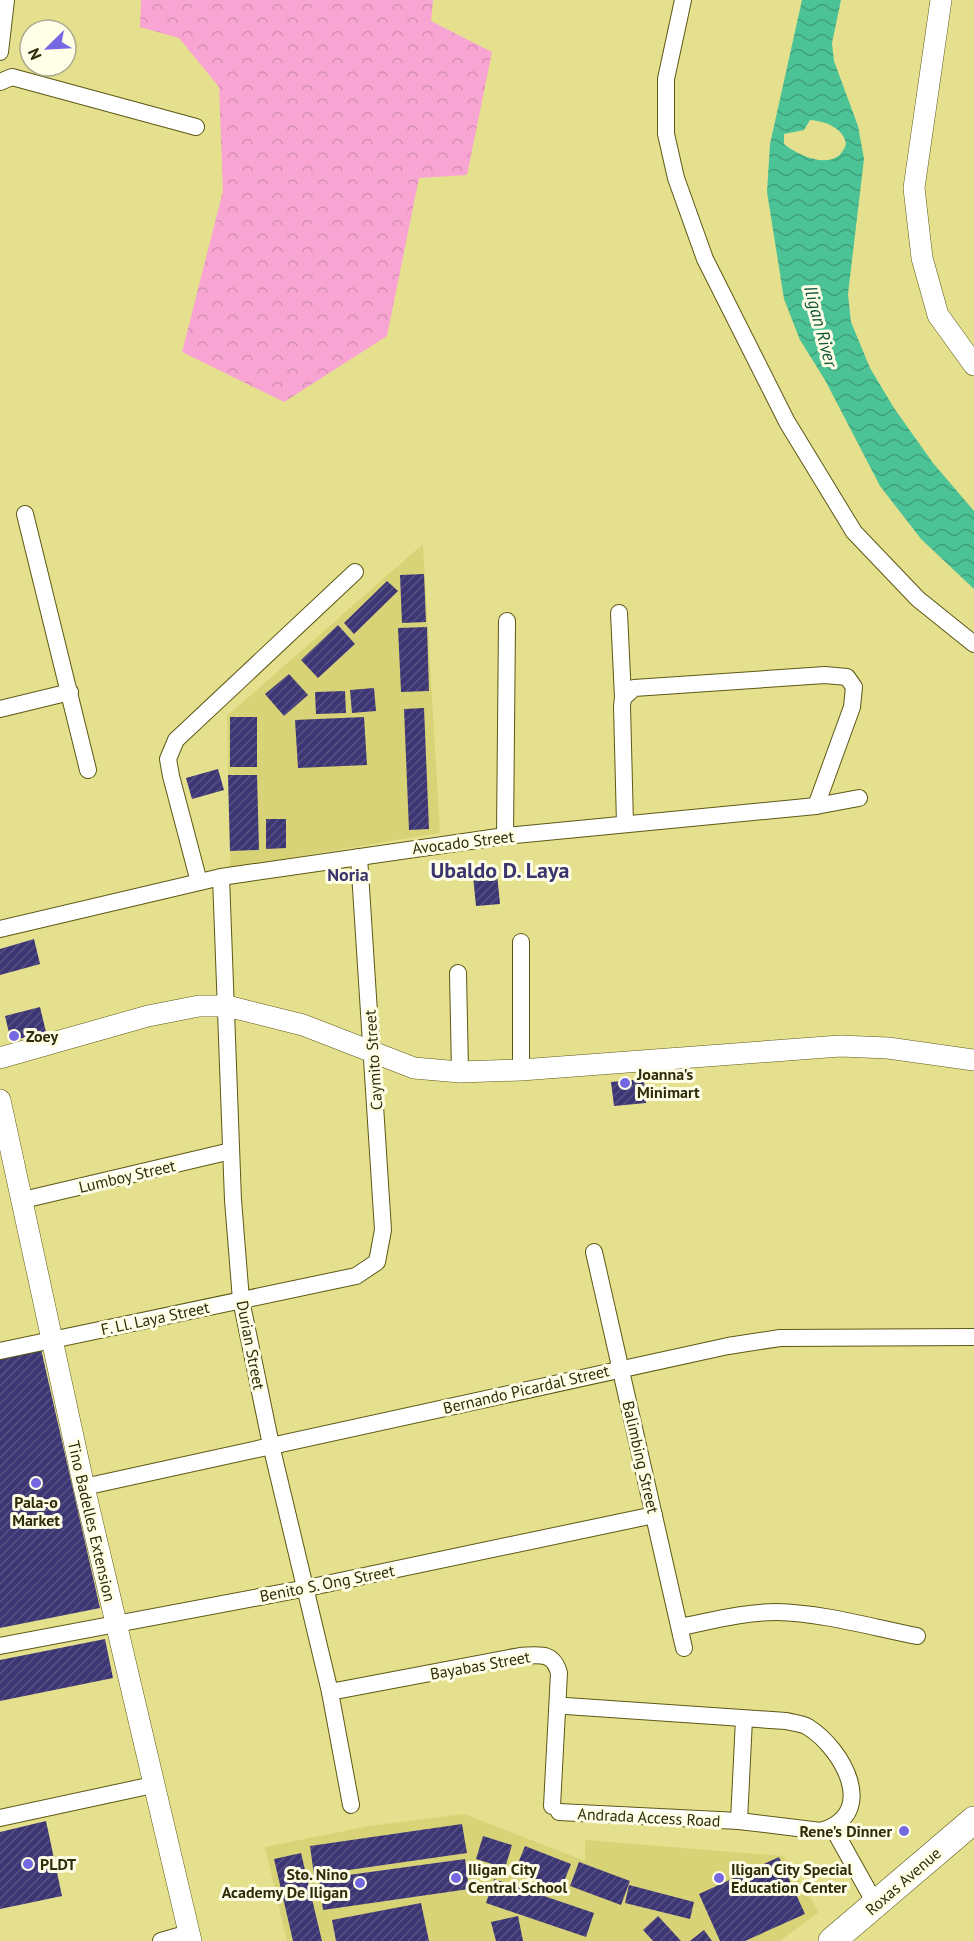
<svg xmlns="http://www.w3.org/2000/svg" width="974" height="1941" font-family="'PT Sans',sans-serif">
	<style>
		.built { fill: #d9d377 }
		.forest { fill: url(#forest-crowns) }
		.water { fill: url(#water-waves); fill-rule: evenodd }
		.building { fill: url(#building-hatch) }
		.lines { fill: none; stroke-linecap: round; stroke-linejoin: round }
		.minor-casing { stroke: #5d5817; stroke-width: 18 }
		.tertiary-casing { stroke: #5d5817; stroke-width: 22 }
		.trunk-casing { stroke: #5d5817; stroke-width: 28 }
		.minor { stroke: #fff; stroke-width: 16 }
		.tertiary { stroke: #fff; stroke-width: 21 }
		.trunk { stroke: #fff; stroke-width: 27 }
		.poi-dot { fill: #7566e1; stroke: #fffee6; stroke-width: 2 }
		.labels { text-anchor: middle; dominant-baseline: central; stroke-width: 6; stroke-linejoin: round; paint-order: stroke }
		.street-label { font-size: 16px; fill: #2f2c09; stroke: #fffee6 }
		.poi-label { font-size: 16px; font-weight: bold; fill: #2f2c09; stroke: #fffee6; text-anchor: start }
		.water-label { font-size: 18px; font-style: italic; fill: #11523c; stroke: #fffee6 }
		.neighbourhood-label { font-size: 18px; font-weight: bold; fill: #3a346f; stroke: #fffee6 }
		.district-label { font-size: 22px; font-weight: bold; fill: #3a346f; stroke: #fffee6 }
	</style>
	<defs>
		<pattern id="forest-crowns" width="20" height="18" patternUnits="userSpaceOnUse" patternTransform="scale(1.5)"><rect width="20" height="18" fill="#f8a5d4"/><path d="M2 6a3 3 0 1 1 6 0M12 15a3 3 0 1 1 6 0" fill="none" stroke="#d58eb5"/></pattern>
		<pattern id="water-waves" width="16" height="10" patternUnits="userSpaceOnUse" patternTransform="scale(1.5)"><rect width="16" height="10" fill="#4cc396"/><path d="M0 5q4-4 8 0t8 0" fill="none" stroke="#409f79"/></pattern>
		<pattern id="building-hatch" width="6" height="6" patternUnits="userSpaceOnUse" patternTransform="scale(1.5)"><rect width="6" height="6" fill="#3d3675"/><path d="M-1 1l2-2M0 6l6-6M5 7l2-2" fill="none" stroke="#575282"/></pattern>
	</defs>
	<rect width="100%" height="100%" fill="#e5e08d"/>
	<!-- built -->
	<g class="built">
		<polygon points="423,544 440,833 230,868 227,716"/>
		<polygon points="464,1814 585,1861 585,1840 784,1856 819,1912 780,1941 287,1941 265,1847 369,1826"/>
	</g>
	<!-- forest -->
	<polygon class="forest" points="141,0 433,0 431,21 492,52 467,175 419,178 387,336 284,402 182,352 223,191 219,87 179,38 140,27"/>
	<!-- water -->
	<path class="water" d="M802 0H841L832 43 834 61 858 126 864 159 848 294 851 322 870 368 894 408 933 463 974 511V589L921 539 880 486 825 380 800 340 784 299 767 192 770 144ZM810 120C825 121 844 128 846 144 837 173 800 157 784 144V134L804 130Z"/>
	<!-- building -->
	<g class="building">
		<polygon points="424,574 426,622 402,623 400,575"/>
		<polygon points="387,581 398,591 354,634 344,623"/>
		<polygon points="338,625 355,644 318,678 301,660"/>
		<polygon points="427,627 429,691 401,692 398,628"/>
		<polygon points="289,674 308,695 284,716 265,694"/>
		<polygon points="374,688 376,711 352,713 350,690"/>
		<polygon points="345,691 346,713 316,714 315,692"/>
		<polygon points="424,708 429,829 409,830 404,709"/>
		<rect x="230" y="717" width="27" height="50"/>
		<polygon points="364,717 367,765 298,768 295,720"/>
		<polygon points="218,769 224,790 192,799 186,778"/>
		<polygon points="228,775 257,775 259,850 230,851"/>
		<polygon points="266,819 286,819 286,848 266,849"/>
		<polygon points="497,874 500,904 476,906 473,876"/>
		<polygon points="34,939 40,964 0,975 0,949"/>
		<polygon points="40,1007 46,1032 11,1041 5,1016"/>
		<polygon points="644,1079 646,1103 614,1106 611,1082"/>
		<polygon points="41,1349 100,1608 0,1628 0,1358"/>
		<polygon points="105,1639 113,1678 0,1701 0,1660"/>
		<polygon points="46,1821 62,1896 0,1909 0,1832"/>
		<polygon points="462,1824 467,1853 314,1875 310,1846"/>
		<polygon points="483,1836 512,1845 505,1868 476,1859"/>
		<polygon points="525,1846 571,1864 561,1889 515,1871"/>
		<polygon points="301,1853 322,1941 293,1941 274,1859"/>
		<polygon points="779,1857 805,1914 745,1941 720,1941 699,1894"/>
		<polygon points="465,1859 469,1889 323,1910 319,1879"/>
		<polygon points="579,1862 630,1881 621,1905 570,1886"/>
		<polygon points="494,1879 594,1913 586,1937 486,1903"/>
		<polygon points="629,1885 694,1902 690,1919 625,1903"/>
		<polygon points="421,1903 429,1941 336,1941 332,1920"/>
		<polygon points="518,1916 523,1941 496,1941 491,1922"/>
		<polygon points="658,1916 681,1941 653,1941 643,1930"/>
		<polygon points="704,1930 712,1941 690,1941"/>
	</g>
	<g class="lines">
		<!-- minor casing -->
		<g class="minor-casing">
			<g id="minor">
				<polyline points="683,0 666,79 666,134 676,178 705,259 787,422 854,532 918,599 974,644"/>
				<polyline points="0,52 6,0"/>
				<polyline points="0,82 12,77 196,127"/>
				<polyline points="25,514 88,770"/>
				<polyline points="619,613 623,698"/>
				<polyline points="0,709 70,692"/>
				<polyline points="625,824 622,706 623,698 634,688 825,675 847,677 854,687 852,707 816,806"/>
				<polyline points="505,836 507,621"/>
				<polyline points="221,877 233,1200 241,1300 271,1445 330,1692 351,1805"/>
				<polyline points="199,882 171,776 168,759 176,740 355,572"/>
				<polyline points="0,929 221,877 505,836 816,806 859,798"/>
				<polyline points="458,973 460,1072"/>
				<polyline points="521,1070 521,942"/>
				<polyline points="23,1200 231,1151"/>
				<polyline points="594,1252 684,1648"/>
				<polyline points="0,1351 356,1276 377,1262 383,1230 359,857"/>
				<polyline points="84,1487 728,1346 780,1338 974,1337"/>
				<path d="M680 1627C711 1621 744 1612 776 1612 823 1613 871 1627 917 1636"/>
				<polyline points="0,1646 307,1588 654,1515"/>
				<path d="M330 1692 520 1656C539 1655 553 1651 559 1673L552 1806"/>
				<path d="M559 1812 739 1821 821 1831C879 1814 843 1749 808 1727 802 1723 793 1723 786 1721L566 1706"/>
				<polyline points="0,1818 153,1785"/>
				<polyline points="739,1821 744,1719"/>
				<polyline points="833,1828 876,1905"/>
				<polyline points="161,1941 189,1933"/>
			</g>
		</g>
		<!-- tertiary casing -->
		<g class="tertiary-casing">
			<g id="tertiary">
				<polyline points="941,0 914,188 922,258 938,315 974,365"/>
				<polyline points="0,1058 148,1016 199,1006 227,1006 303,1025 414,1068 460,1072 521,1070 840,1046 888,1048 974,1060"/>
				<polyline points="0,1100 84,1487 191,1941"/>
			</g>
		</g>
		<!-- trunk casing -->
		<g class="trunk-casing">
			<polyline id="trunk" points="832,1941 974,1820"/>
		</g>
		<!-- minor -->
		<use href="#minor" class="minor"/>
		<!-- tertiary -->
		<use href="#tertiary" class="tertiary"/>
		<!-- trunk -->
		<use href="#trunk" class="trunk"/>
	</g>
	<!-- markers -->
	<g class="poi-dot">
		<circle cx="14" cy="1036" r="6"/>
		<circle cx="625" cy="1083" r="6"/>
		<circle cx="36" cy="1483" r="6"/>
		<circle cx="904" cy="1831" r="6"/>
		<circle cx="28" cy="1864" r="6"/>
		<circle cx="456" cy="1878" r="6"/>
		<circle cx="719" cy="1878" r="6"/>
		<circle cx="360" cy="1883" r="6"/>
	</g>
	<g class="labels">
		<!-- street labels -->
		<g class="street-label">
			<text transform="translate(463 842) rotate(-7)">Avocado Street</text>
			<text transform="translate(373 1060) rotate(-94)">Caymito Street</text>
			<text transform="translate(127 1176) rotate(-13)">Lumboy Street</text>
			<text transform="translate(155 1318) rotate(-12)">F. Ll. Laya Street</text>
			<text transform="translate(251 1345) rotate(79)">Durian Street</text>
			<text transform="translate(526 1389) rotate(-13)">Bernando Picardal Street</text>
			<text transform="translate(641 1457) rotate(77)">Balimbing Street</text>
			<text transform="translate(92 1521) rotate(77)">Tino Badelles Extension</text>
			<text transform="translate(327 1583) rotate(-11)">Benito S. Ong Street</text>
			<text transform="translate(480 1665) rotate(-10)">Bayabas Street</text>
			<text transform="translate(649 1817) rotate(3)">Andrada Access Road</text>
			<text transform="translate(903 1881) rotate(-41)">Roxas Avenue</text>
		</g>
		<!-- poi labels -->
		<g class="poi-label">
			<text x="26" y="1036">Zoey</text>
			<text x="637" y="1074">Joanna's<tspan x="637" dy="18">Minimart</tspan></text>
			<text x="36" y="1502" text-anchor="middle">Pala-o<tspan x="36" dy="18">Market</tspan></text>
			<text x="892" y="1831" text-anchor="end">Rene's Dinner</text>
			<text x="40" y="1864">PLDT</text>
			<text x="468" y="1869">Iligan City<tspan x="468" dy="18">Central School</tspan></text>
			<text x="731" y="1869">Iligan City Special<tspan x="731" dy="18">Education Center</tspan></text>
			<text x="348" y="1874" text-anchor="end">Sto. Nino<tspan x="348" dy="18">Academy De Iligan</tspan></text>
		</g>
		<!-- water labels -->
		<g class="water-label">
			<text transform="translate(821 326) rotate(75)">Iligan River</text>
		</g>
		<!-- neighbourhood labels -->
		<g class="neighbourhood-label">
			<text x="348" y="874">Noria</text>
		</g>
		<!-- district labels -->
		<g class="district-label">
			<text x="500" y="870">Ubaldo D. Laya</text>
		</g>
	</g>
	<!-- north arrow -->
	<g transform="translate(48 48) rotate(246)"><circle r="28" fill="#fffee6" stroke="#acaa8e" stroke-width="1.5"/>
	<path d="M0-4.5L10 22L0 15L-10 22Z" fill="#7566e1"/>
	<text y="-9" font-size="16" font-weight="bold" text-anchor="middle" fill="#2f2c09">N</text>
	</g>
</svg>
